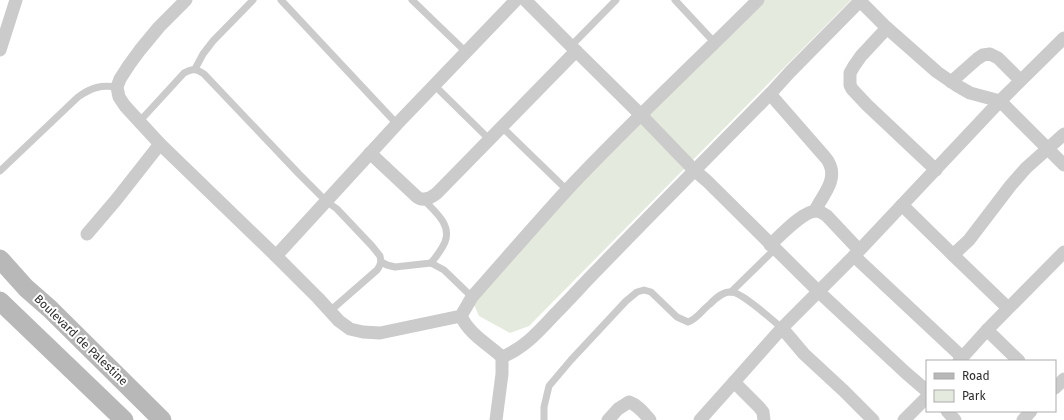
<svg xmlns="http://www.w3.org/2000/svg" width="1064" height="420" font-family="'Fira Sans',sans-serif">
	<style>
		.green { fill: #e4eadd }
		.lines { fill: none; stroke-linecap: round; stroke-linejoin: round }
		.lane { stroke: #cbcbcb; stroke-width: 7 }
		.street { stroke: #cbcbcb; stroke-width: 13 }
		.secondary { stroke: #b8b8b8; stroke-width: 19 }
		.labels { text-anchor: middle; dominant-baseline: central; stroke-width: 4; stroke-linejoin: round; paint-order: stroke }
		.street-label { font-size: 12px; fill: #2e2e2e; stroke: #fff }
	</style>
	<rect width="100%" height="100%" fill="#fff"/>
	<!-- green -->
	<polygon class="green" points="755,0 851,0 529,326 510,333 479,316 471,298"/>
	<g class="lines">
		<!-- lane -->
		<g class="lane">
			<polyline points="281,0 397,124"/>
			<polyline points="412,0 466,52"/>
			<polyline points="675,0 715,43"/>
			<polyline points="571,46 616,0"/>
			<polyline points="195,69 203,54 213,41 253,0"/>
			<polyline points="434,85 489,139"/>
			<path d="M139 122 184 73C192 68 197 69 204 74L299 174 326 201 337 209 372 246 380 256 381 262 379 267 377 270 330 311"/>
			<polyline points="502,127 567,190"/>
			<path d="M0 171 78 97C92 87 101 85 117 87"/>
			<path d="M423 199C434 211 452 224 445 242 442 249 436 257 431 263"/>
			<polyline points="381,262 387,265 395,267 431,263 444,270 472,297"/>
			<polyline points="731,292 775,249"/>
			<path d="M544 420V407L549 386 571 360 626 301 637 292 644 290 651 292 677 317 688 322C697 319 702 310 710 304 715 299 723 291 731 292 742 292 772 320 782 328"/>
		</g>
		<!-- street -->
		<g class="street">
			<path d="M186 0 159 27 140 50 129 65 120 79 117 87 119 97 125 106 160 144 276 256 318 298 339 321 350 329 363 332 380 333 461 316 472 297C504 261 535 225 567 190 628 125 694 64 758 0"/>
			<polyline points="525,0 571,46 641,115 694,170 707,181 819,292 906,373 927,391"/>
			<polyline points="860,1 887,28 937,72 956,85 970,93 1000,101 1064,165"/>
			<polyline points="887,28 861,56 854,66 850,73 850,85 852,89 867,105 936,170"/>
			<polyline points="0,50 16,0"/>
			<polyline points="951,82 977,59 983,55 990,54 998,58 1020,80"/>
			<path d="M770 94 825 157C827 159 829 162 830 165 837 182 821 197 815 211"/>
			<path d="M370 153 417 197C424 202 431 198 437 193L576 51"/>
			<polyline points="902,205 953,255 1008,308"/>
			<polyline points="87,234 116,200 160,144"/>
			<path d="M770 245C780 236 803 211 816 211 820 211 824 214 827 216L859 250"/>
			<polyline points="953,255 969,240 1011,185 1026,168 1064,134"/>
			<polyline points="276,256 397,124 516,0"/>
			<polyline points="854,256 962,357"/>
			<path d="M461 316C469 334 488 344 502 357"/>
			<polyline points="782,328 804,354 844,391 873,420"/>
			<polyline points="987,330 1019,361"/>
			<path d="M502 357C525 348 540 330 556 313 571 298 585 282 600 267 656 209 713 152 770 94L790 72 861 0"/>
			<polyline points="959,361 987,330 1064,252"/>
			<polyline points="1055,388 1064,379"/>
			<polyline points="947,411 955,420"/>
			<polyline points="496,420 502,374 502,357"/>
			<path d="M608 420 618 409 629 402C638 405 644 413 650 420"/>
			<polyline points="700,420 734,382"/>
			<polyline points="764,420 763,412 759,407 734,382 782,328 854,256 1000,101 1064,38"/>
			<polyline points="904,420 927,397"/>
			<polyline points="1023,420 1031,411"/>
		</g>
		<!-- secondary -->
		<g class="secondary">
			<polyline points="0,259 26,288 50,309 162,420"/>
			<polyline points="0,301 124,420"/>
		</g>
	</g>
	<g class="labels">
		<!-- street labels -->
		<g class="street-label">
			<text transform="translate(81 340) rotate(44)">Boulevard de Palestine</text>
		</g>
	</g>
	<!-- legend -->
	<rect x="926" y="360" width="130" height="52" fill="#ffffff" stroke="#ababab"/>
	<rect x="934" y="373" width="20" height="6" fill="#b8b8b8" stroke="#ababab"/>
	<text x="962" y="380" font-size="12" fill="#2e2e2e">Road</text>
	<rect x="934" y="390" width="20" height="12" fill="#e4eadd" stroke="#ababab"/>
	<text x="962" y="400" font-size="12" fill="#2e2e2e">Park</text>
</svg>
